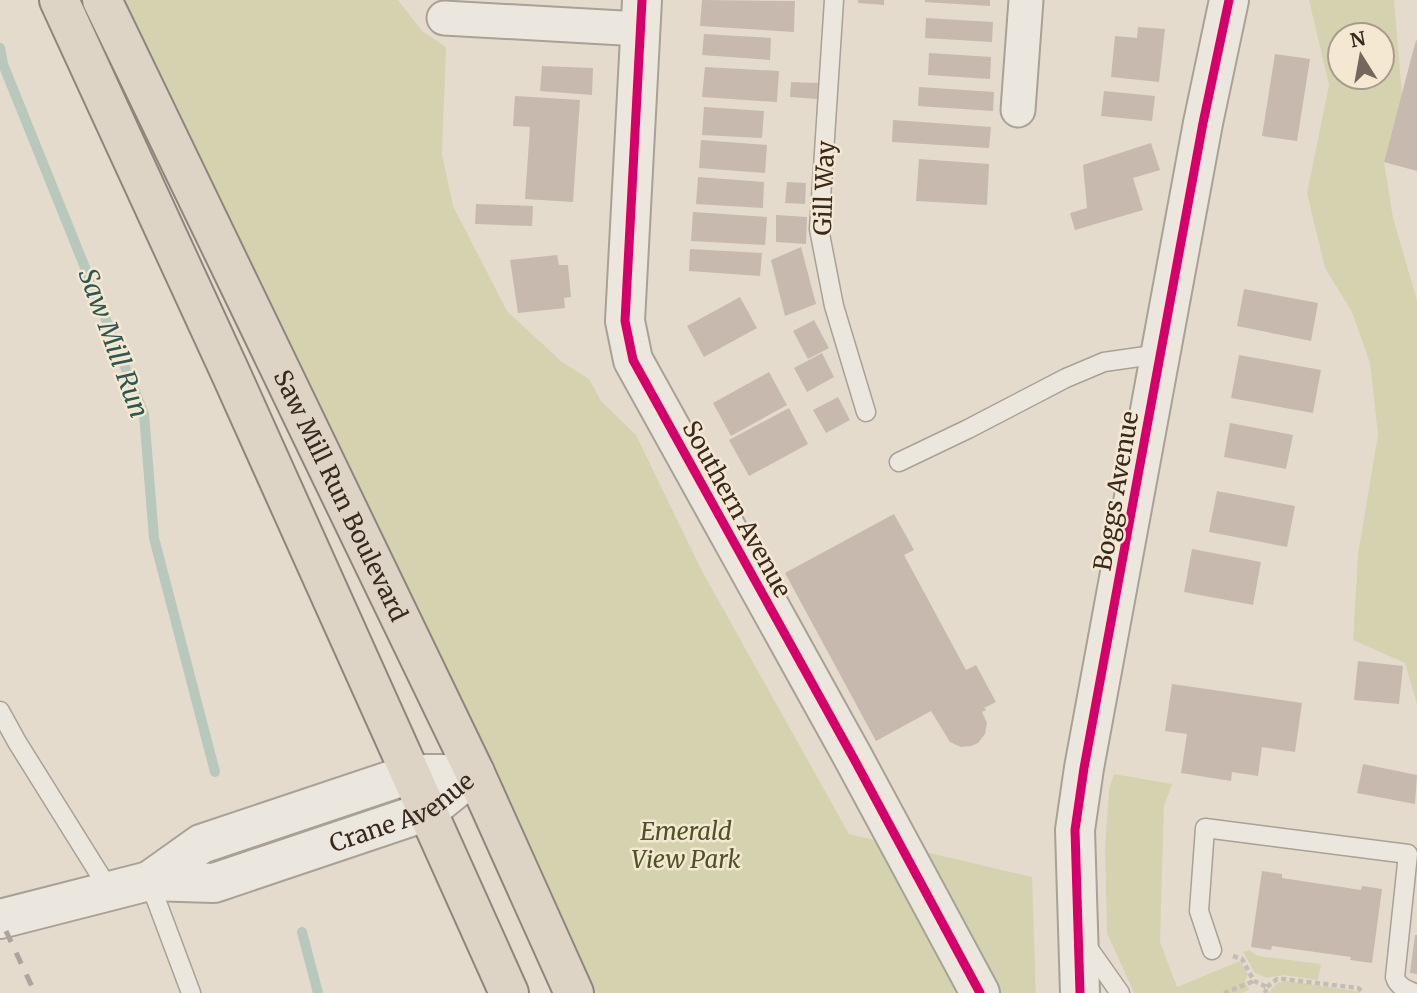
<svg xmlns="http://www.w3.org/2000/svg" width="1417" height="993" font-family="Merriweather,serif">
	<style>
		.green { fill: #d5d3af; fill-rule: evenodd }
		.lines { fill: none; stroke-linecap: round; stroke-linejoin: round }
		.stream { stroke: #b8c8bd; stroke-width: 10 }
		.building { fill: #c7b9ae }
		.service-casing { stroke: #a9a096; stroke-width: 21 }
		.minor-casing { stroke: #a9a096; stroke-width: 37 }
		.tertiary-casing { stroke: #a9a096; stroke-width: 42 }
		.trunk-casing { stroke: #8e867d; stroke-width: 42 }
		.path { stroke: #c4bdb5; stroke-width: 4.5; stroke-dasharray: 5 3.5; stroke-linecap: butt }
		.service { stroke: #ece7de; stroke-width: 18 }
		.minor { stroke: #ece7de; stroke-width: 33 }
		.tertiary { stroke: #ece7de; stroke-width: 38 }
		.trunk { stroke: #ddd4c6; stroke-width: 38 }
		.rail { stroke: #aba59e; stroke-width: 5; stroke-dasharray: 12 12; stroke-linecap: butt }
		.cycleway-casing { stroke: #f5e8d3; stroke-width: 13 }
		.cycleway { stroke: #d6006c; stroke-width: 9 }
		.labels { text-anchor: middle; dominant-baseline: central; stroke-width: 5; stroke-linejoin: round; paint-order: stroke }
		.street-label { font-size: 24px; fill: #38281e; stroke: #f5e8d3 }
		.park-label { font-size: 24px; font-style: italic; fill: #4c5425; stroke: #f5e8d3 }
		.water-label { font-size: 26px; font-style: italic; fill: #2d5751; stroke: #f5e8d3 }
	</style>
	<rect width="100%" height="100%" fill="#e4dbcd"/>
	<!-- green -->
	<g class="green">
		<polygon points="124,0 398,0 422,31 446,47 442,154 453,206 507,311 562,362 589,379 601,401 636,435 702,571 849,834 1032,877 1036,993 594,993 396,579"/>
		<path d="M1309 0H1394L1402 95 1384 162 1393 218 1417 300V704L1405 663 1353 640 1358 554 1378 435 1370 363 1352 312 1325 268 1307 193 1329 85ZM1340 35H1382V77H1340Z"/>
		<polygon points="1114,774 1172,784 1164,806 1160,942 1177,987 1240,961 1248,974 1245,981 1249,990 1241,993 1134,993 1107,933 1105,849 1109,789"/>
		<polygon points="1249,950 1258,956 1321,964 1318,980 1284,975 1266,978 1255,973 1243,952"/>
		<polygon points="1287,981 1356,991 1360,993 1268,993 1277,983"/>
	</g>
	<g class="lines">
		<!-- stream -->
		<g class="stream">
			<polyline points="0,48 3,64 144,414 154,538 215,772"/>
			<polyline points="302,932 318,993"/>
		</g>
	</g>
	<!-- building -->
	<g class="building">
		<polygon points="702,0 795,1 794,32 700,26"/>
		<polygon points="858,0 884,0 884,5 858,3"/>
		<polygon points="925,0 990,0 990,6 925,2"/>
		<polygon points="926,18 993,22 992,42 925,38"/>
		<polygon points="1138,27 1165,29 1159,82 1111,77 1115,36 1137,38"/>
		<polygon points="704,34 771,38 770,60 702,55"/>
		<polygon points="1416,40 1417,41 1417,171 1384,162"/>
		<polygon points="929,53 991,57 990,79 928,75"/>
		<polygon points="1275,54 1310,59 1297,141 1262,136"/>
		<polygon points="542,66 593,68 592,95 540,91"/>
		<polygon points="705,67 779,71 777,102 702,97"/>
		<polygon points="791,82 818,83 817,99 790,97"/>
		<polygon points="919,87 994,92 993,111 918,106"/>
		<polygon points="1104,91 1155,96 1152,121 1101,116"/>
		<polygon points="515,96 580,100 573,202 525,199 530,127 513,126"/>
		<polygon points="704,107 764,111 762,138 702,135"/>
		<polygon points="893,120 991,127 989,148 892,142"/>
		<polygon points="701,140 767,145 765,173 699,168"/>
		<polygon points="1151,143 1160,170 1133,178 1143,210 1075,230 1070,213 1087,208 1083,165"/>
		<polygon points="919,159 989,164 987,205 916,201"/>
		<polygon points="698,177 764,182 763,208 696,204"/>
		<polygon points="787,182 806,183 805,204 785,203"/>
		<polygon points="476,204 533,206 532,226 475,224"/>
		<polygon points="693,212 767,217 765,245 691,241"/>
		<polygon points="776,215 807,217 806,244 776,242"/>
		<polygon points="801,247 816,304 785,316 771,260"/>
		<polygon points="690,249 762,253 760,276 689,271"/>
		<polygon points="557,255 559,265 568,265 571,297 564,298 565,308 518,313 510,260"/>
		<polygon points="1244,289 1318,303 1311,341 1237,326"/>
		<polygon points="740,297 757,328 704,357 687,326"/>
		<polygon points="814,320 829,348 808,359 793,331"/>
		<polygon points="822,353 834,377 807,392 794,368"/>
		<polygon points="1239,355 1321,370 1313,413 1231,398"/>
		<polygon points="769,372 787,405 731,436 713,403"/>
		<polygon points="838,397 850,420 826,433 813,410"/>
		<polygon points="789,408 808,444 749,476 729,440"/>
		<polygon points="1230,423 1293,435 1286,469 1224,457"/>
		<polygon points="1217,491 1295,506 1287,547 1209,532"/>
		<polygon points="894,514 914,550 904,555 966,670 976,665 996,702 984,708 986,710 982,712 987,723 985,734 978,743 971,746 961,747 950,742 931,711 876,741 785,573"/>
		<polygon points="1192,549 1261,562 1253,605 1184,592"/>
		<polygon points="1358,661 1403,666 1399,704 1354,700"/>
		<polygon points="1172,684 1302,703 1295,752 1262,747 1258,776 1232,772 1231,781 1181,773 1187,734 1165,731"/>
		<polygon points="1363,764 1417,775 1415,804 1357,793"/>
		<polygon points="1262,871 1282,874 1282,878 1361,890 1362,886 1382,889 1372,963 1350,960 1351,957 1272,946 1271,950 1251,947"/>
		<polygon points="1415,935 1417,935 1417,974 1410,973"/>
	</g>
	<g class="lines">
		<!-- service casing -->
		<g class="service-casing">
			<g id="service">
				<polyline points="834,0 819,229 834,306 866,412"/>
				<polyline points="899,462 968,429 1066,378 1104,362 1160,354"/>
				<polyline points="0,711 17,742 110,891"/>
				<polyline points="149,881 191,993"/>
				<polyline points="1084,942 1120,993"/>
				<path d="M1212 950 1199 911 1205 828 1408 854 1395 977C1398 987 1406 989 1414 993"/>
			</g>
		</g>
		<!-- minor casing -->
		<g class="minor-casing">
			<g id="minor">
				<polyline points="444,18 640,29"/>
				<polyline points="1018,110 1026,0"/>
			</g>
		</g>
		<!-- tertiary casing -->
		<g class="tertiary-casing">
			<g id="tertiary">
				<polyline points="642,0 625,321 633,360 854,759 980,993"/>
				<polyline points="149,881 201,844 410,774 443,774"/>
				<path id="s1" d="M0 919 149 881 214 883 428 811 475 773"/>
				<polyline points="1080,993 1075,830 1084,768 1203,123 1229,0"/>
			</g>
		</g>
		<!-- trunk casing -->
		<g class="trunk-casing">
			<g id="trunk">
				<polyline points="59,0 231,374 509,993"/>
				<path id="s2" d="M102 0 475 773 574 993"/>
			</g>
		</g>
		<!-- path -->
		<g class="path">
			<polyline points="1233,956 1242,959 1254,981 1267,987 1265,993"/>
			<polyline points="1267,987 1277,979 1283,979 1358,988 1364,993"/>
			<polyline points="1224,993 1254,981"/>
		</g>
		<!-- service -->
		<use href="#service" class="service"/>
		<!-- minor -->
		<use href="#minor" class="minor"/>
		<!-- tertiary -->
		<use href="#tertiary" class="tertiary"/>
		<!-- trunk -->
		<use href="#trunk" class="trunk"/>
		<!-- rail -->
		<polyline class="rail" points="6,931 35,993"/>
		<!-- cycleway casing -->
		<g class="cycleway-casing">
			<g id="cycleway">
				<polyline points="642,0 625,321 633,360 854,759 980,993"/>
				<polyline points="1080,993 1075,830 1084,768 1203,123 1229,0"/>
			</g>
		</g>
		<!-- cycleway -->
		<use href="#cycleway" class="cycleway"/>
	</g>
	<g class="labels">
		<!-- street labels -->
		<g class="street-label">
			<text transform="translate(824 188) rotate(-88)">Gill Way</text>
			<text transform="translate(1116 491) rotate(-80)">Boggs Avenue</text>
			<text stroke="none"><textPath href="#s2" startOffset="550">Saw Mill Run Boulevard</textPath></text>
			<text transform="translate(737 509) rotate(61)">Southern Avenue</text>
			<text stroke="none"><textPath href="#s1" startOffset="420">Crane Avenue</textPath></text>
		</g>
		<!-- park labels -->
		<g class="park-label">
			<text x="686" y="831">Emerald<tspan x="686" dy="28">View Park</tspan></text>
		</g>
		<!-- water labels -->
		<g class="water-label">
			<text transform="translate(114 343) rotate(70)">Saw Mill Run</text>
		</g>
	</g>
	<!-- north arrow -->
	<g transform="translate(1361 56) rotate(349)"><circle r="33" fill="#f5e8d3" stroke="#a99b8b" stroke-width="2"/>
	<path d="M0-5L12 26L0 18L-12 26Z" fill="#74675b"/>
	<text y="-10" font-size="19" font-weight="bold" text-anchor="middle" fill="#38281e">N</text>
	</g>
</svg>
